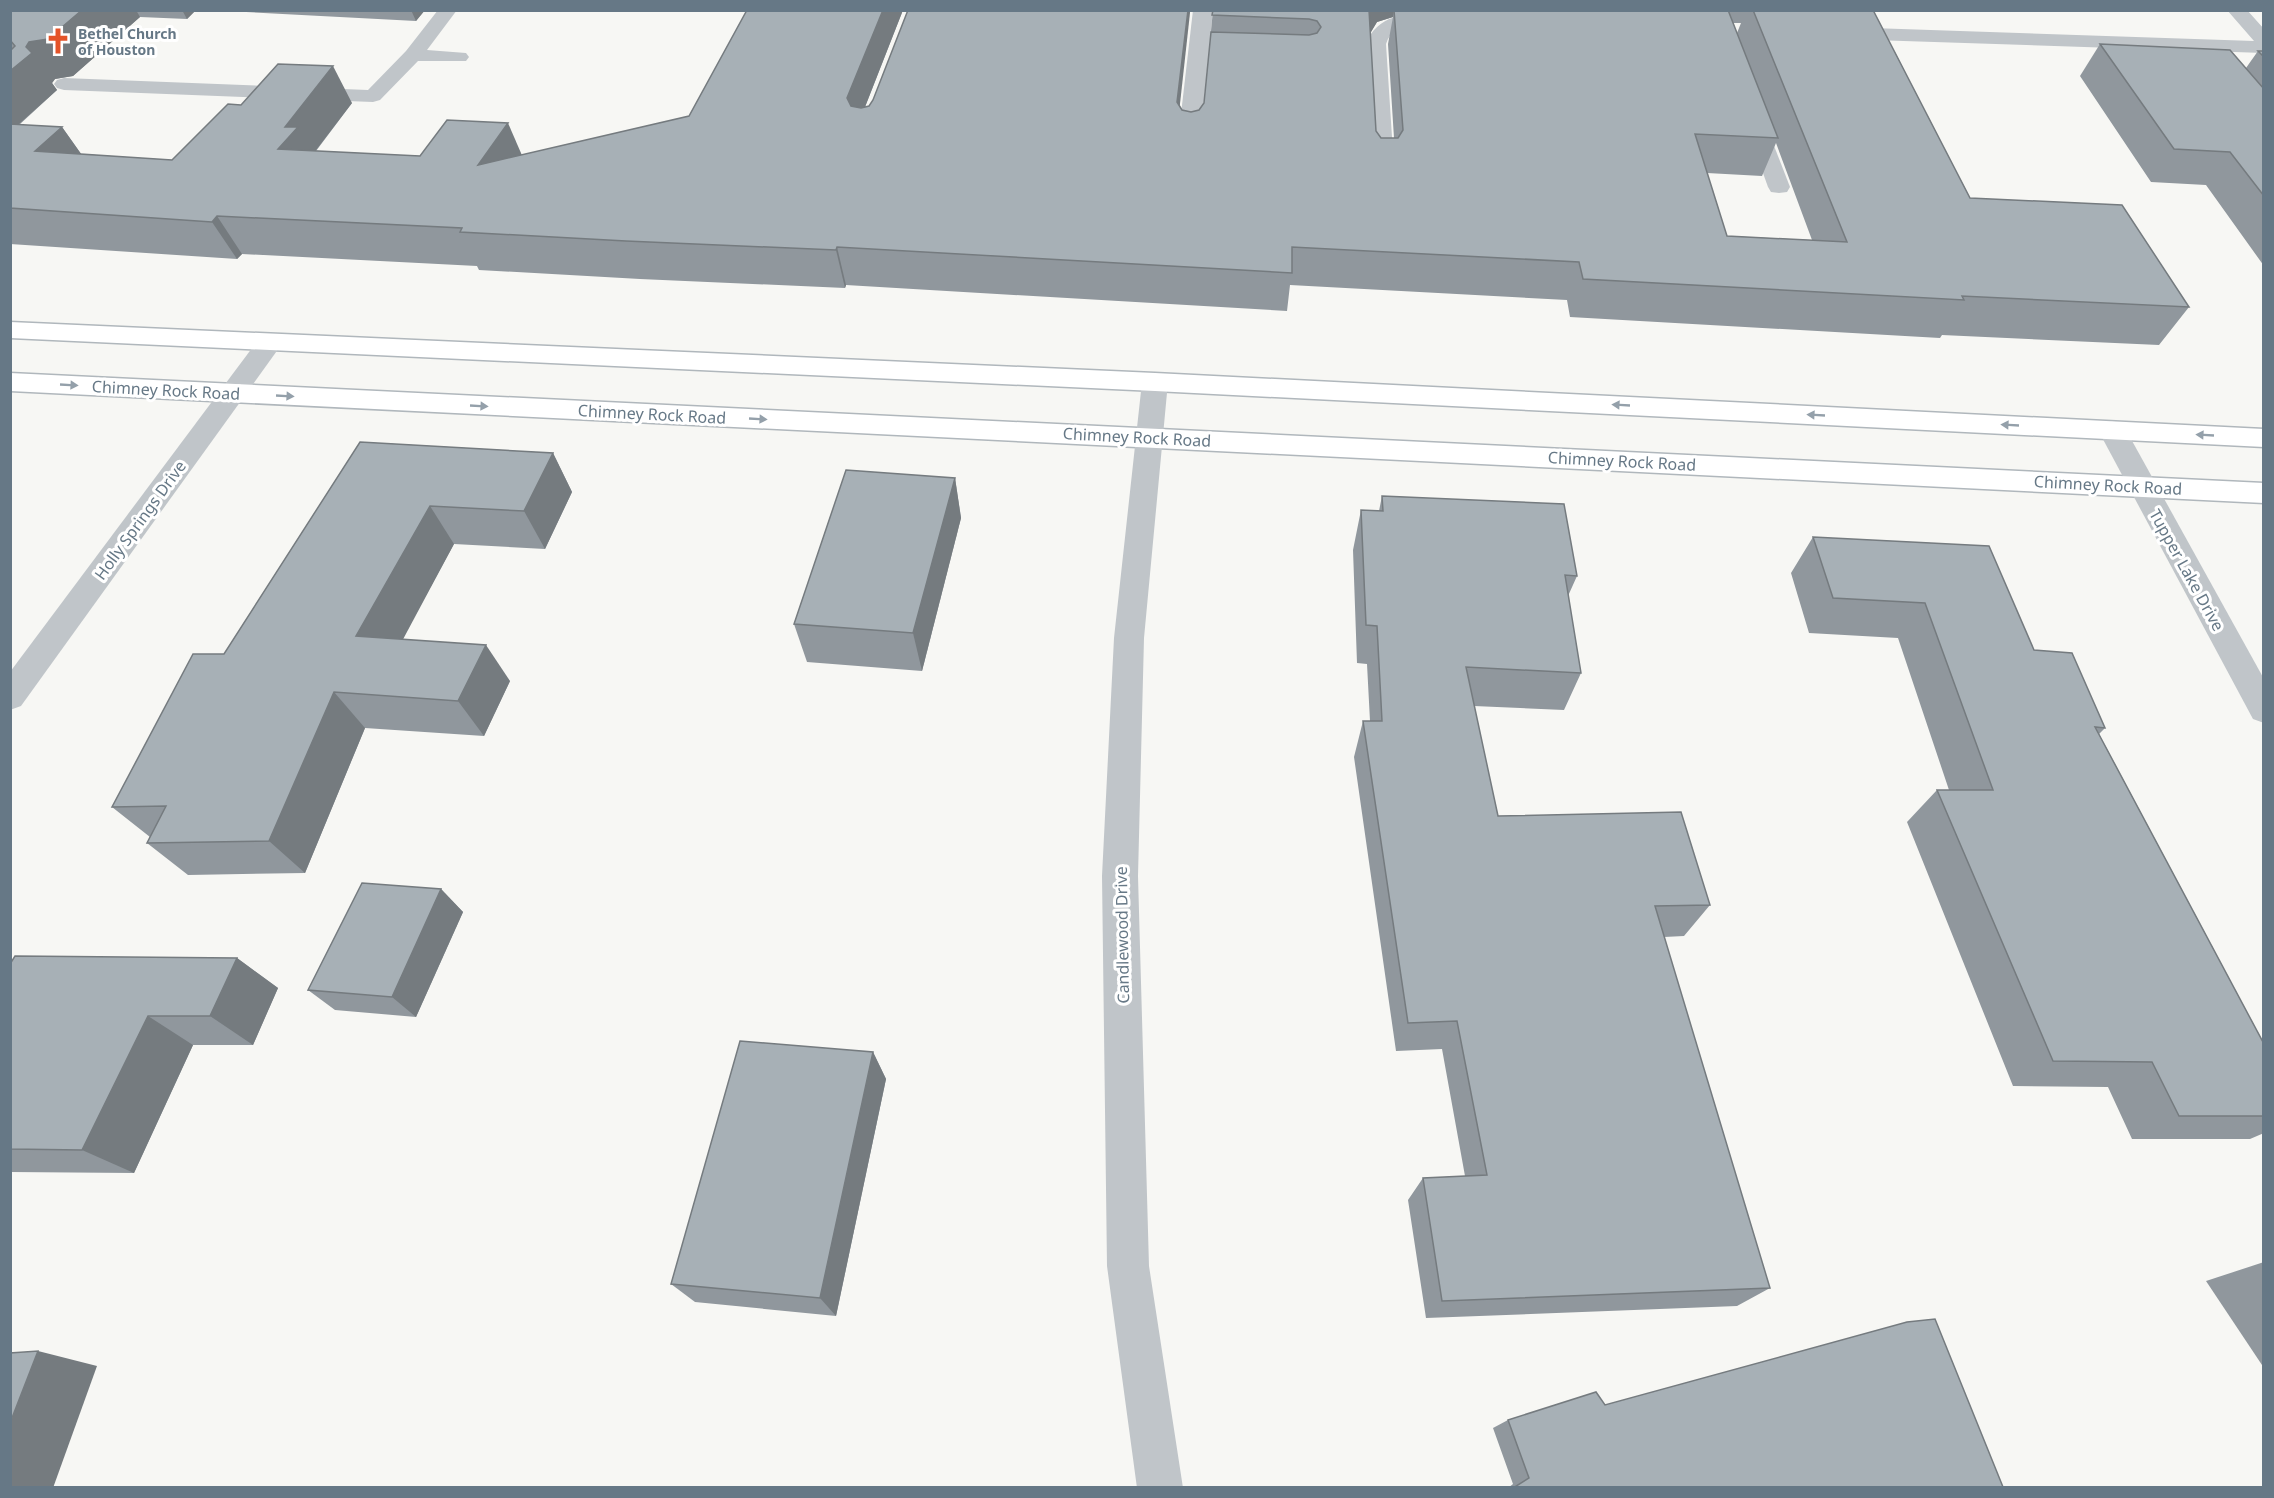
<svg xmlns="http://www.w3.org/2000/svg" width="2274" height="1498" font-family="'Noto Sans',sans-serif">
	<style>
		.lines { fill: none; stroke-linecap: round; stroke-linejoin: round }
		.secondary-casing { stroke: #b0b7bc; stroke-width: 3 }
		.service { fill: #c0c5c9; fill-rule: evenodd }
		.minor { fill: #c0c5c9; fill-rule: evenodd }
		.secondary { fill: #fff; fill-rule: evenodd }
		.wall { fill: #90979d; fill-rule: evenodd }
		.shaded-wall { fill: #757b7f }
		.building { fill: #a7b0b6; stroke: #757b7f; stroke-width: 1.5 }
		.oneway { fill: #94a0aa }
		.labels { text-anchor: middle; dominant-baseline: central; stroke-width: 6; stroke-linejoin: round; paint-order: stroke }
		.far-poi-label { font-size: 14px; font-weight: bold; fill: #667886; stroke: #fff; text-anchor: start }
		.street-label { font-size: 16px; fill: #667886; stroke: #fff }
	</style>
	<rect width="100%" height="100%" fill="#f7f7f4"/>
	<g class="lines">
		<!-- secondary casing -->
		<g class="secondary-casing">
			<g id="secondary">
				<polygon points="10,322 1155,373 2264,429 2264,447 1155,391 10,338"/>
				<polygon points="10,373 2264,483 2264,503 10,391"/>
			</g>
		</g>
		<!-- service -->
		<g class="service">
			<polygon points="438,10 457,10 427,50 466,53 469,57 466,61 418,61 380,100 373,102 64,90 57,88 54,84 57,80 64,78 368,90 406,51"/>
			<polygon points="2227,10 2247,10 2264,29 2264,53 1842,39 1835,37 1833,33 1835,29 1842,27 2254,41"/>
			<path d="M1432 13 1439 15 1441 19 1439 23C1418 28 1394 19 1386 44L1394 168 1391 173 1383 174 1375 173 1372 168 1366 44C1377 15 1405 13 1432 13Z"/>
			<polygon points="1754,114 1761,116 1764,120 1790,187 1787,192 1779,193 1771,192 1768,187 1744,120 1747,116"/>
		</g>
		<!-- minor -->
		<g class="minor">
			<polygon points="1193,10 1213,10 1200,140 1197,145 1189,147 1181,145 1178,140"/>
			<polygon points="270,334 279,336 283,342 279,348 21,706 10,710 10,672 261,336"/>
			<polygon points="1155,373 1164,376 1168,382 1144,638 1138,876 1149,1266 1183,1488 1137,1488 1107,1266 1102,876 1114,638 1142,382 1146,376"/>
			<polygon points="2112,421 2122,424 2126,430 2264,679 2264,723 2253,719 2098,430 2102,424"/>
		</g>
		<!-- secondary -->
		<use href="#secondary" class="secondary"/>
	</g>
	<!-- wall -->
	<g class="wall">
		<path d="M10 10H196L187 19 140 17 73 76 55 79 52 83 57 90 19 125 62 127 81 154 172 160 241 105 352 103 316 151 420 156 522 155 689 116 903 10 865 107H1180L1182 110 1191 112 1199 110 1204 103 1213 10H1873L1970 198 2189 307 2159 345 1942 335 1940 338 1570 317 1567 300 1290 285 1287 311 846 285 845 288 640 279 479 270 477 266 242 254 237 259 10 244ZM1393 17 1388 44 1394 138H1381L1376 131 1370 33 1377 22ZM1733 23H1741L1737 33ZM1776 143 1812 240 1727 236 1707 173 1762 176Z"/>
		<polygon points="207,10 425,10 416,21"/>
		<polygon points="2100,44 2246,68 2258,51 2264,51 2264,266 2206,185 2151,182 2080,76"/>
		<polygon points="360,442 553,453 572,492 545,549 454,544 402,639 510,681 484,736 365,728 305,873 188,875 147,843 150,837 112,807 224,654"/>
		<polygon points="955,478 961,518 922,671 807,662 794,624"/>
		<polygon points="1382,496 1577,576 1568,596 1581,673 1564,710 1474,706 1498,816 1710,905 1684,936 1664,937 1770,1288 1737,1306 1426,1318 1408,1200 1423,1178 1465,1176 1442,1049 1396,1051 1354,757 1363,721 1370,721 1367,664 1357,663 1353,550 1361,510 1379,511"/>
		<polygon points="1813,537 2034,650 2105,728 2099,734 2264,1044 2264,1133 2250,1139 2132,1139 2108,1087 2013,1086 1907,822 1937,790 1949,790 1898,638 1809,633 1791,573"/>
		<polygon points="441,889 463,912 416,1017 335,1010 308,990"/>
		<polygon points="237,958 278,988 253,1045 193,1045 134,1173 10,1172 10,964"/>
		<polygon points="873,1052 886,1079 836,1316 695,1302 671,1284"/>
		<polygon points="2264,1262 2264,1368 2206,1281"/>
		<polygon points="1605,1405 2003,1487 1508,1488 1513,1484 1493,1428 1508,1420"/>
	</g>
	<!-- shaded-wall -->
	<g class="shaded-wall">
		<polygon points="82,10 136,10 140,17 73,76 55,79 52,83 57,90 10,132 10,71 29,42"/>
		<polygon points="182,10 196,10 187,19"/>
		<polygon points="411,10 425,10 416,21"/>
		<polygon points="883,10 903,10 854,135 847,98"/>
		<polygon points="1188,10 1190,10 1190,13 1176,140 1177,102"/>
		<polygon points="1369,10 1394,10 1393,17 1377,22 1364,44"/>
		<polygon points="333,66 352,103 313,154 278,149 285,127"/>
		<polygon points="508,123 524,160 478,165"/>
		<polygon points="62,127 89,165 35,151"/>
		<polygon points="217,216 242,254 237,259 212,222"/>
		<polygon points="837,247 846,285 845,288 836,250"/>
		<polygon points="553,453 572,492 545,549 524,511"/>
		<polygon points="955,478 961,518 922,671 913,633"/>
		<polygon points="430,506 454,544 385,673 356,636"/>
		<polygon points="486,645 510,681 484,736 458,701"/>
		<polygon points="334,692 365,728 305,873 269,841"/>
		<polygon points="441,889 463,912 416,1017 392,997"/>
		<polygon points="237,958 278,988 253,1045 210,1016"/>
		<polygon points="148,1016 193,1045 134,1173 82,1150"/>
		<polygon points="873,1052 886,1079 836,1316 820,1298"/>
		<polygon points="38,1351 97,1366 53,1488 10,1488 10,1423"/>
	</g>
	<!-- building -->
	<g class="building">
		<polygon points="10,10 82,10 48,39 29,42 26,47 32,53 10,71 10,51 15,46 10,40"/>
		<polygon points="747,10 883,10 847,98 851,106 861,108 869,106 873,100 908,10 1188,10 1177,102 1182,110 1191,112 1199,110 1204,103 1211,32 1309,35 1317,33 1321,27 1317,21 1309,19 1212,15 1213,10 1369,10 1376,131 1381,138 1398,138 1403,130 1394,10 1728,10 1778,138 1695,134 1727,236 1847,242 1753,10 1873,10 1970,198 2122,205 2189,307 1962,296 1964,300 1583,279 1579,262 1292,247 1292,273 837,247 836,250 626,241 460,232 462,228 217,216 212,222 10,208 10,124 62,127 35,151 172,160 228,104 241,105 278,64 333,66 285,127 298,127 278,149 420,156 447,120 508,123 478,165 689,116"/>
		<polygon points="2100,44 2230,50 2264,89 2264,196 2230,152 2174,149"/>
		<polygon points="2258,51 2264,51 2264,57"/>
		<polygon points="360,442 553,453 524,511 430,506 356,636 486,645 458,701 334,692 269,841 147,843 166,806 112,807 193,654 224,654"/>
		<polygon points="846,470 955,478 913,633 794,624"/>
		<polygon points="1382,496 1564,504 1577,576 1565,575 1581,673 1466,667 1498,816 1681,812 1710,905 1655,906 1770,1288 1442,1301 1423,1178 1487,1175 1457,1021 1408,1023 1363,721 1382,721 1377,626 1366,625 1361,510 1383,511"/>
		<polygon points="1813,537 1989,546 2034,650 2072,653 2105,728 2095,727 2264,1044 2264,1116 2179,1116 2152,1062 2053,1061 1937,790 1993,790 1925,603 1833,598"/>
		<polygon points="362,883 441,889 392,997 308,990"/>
		<polygon points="15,956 237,958 210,1016 148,1016 82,1150 10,1149 10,964"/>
		<polygon points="740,1041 873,1052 820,1298 671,1284"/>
		<polygon points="1935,1319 2003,1487 1513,1488 1529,1478 1508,1420 1596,1392 1605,1405 1907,1322"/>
		<polygon points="38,1351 10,1423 10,1353"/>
	</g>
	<!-- one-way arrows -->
	<defs><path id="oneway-solid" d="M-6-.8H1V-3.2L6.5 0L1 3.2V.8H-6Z" transform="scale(1.5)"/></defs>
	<g class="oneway">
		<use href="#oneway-solid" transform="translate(69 385) rotate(3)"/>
		<use href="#oneway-solid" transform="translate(285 396) rotate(3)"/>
		<use href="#oneway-solid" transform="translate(1621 405) rotate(-177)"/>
		<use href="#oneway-solid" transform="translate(479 406) rotate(3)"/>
		<use href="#oneway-solid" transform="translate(1816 415) rotate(-177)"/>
		<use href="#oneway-solid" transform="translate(758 419) rotate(3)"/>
		<use href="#oneway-solid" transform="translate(2010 425) rotate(-177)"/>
		<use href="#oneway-solid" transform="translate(2205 435) rotate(-177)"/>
	</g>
	<!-- icons -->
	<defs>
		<g id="church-bare" transform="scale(2.07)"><path d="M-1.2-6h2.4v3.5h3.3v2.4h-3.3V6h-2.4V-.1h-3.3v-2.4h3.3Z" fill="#e45328" stroke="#fff" stroke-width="2.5" paint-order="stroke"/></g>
	</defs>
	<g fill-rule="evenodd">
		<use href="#church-bare" x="58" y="41"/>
	</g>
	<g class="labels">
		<!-- far-poi labels -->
		<g class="far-poi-label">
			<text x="78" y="33">Bethel Church<tspan x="78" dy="16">of Houston</tspan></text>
		</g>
		<!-- street labels -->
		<g class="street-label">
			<text transform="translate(166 390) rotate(3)">Chimney Rock Road</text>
			<text transform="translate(652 414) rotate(3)">Chimney Rock Road</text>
			<text transform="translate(1137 437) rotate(3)">Chimney Rock Road</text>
			<text transform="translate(1622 461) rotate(3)">Chimney Rock Road</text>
			<text transform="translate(2108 485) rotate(3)">Chimney Rock Road</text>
			<text transform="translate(140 520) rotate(-54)">Holly Springs Drive</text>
			<text transform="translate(2187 570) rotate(61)">Tupper Lake Drive</text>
			<text transform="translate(1122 935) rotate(-91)">Candlewood Drive</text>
		</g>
	</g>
	<!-- border -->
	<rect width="2274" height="1498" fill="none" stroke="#667886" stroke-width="24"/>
</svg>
